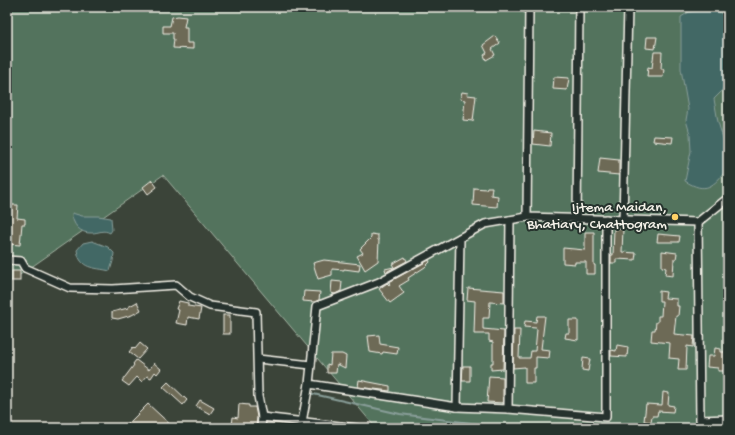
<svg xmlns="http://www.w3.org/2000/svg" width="735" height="435" font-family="'Gochi Hand',sans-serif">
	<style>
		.green { fill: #52735d; stroke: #a3b2a2 }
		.water { fill: #426765; stroke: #899e99 }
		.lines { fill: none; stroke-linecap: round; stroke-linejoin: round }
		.stream { stroke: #899e99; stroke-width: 2 }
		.building { fill: #6d6a56; stroke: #f4f1e8 }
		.minor-casing { stroke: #f4f1e8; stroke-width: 10 }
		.minor { stroke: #26332d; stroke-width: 7 }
		.poi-dot { fill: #ffd166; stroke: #26332d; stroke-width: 1.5 }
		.labels { text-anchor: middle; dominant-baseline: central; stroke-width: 4; stroke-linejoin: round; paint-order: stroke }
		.poi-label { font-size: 15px; fill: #f4f1e8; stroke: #26332d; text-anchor: end }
	</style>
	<rect width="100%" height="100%" fill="#3b4439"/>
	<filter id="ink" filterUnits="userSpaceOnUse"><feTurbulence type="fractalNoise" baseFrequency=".025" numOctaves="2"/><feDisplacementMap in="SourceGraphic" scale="8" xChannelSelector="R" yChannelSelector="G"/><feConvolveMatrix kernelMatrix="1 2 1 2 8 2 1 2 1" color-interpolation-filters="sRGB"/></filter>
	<g filter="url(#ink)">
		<!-- green -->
		<polygon class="green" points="7,7 728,7 728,428 376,428 163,175 7,284"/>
		<!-- water -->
		<g class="water">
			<path d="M701 10H716L728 18V80L721 92 714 99 718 122 728 154 727 169C713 187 706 194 685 181L691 151 690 134 686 120 688 109 681 69V17L689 12Z"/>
			<path d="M72 213 82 216H98L111 218 112 230 110 233C103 229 99 233 92 233 80 234 72 224 72 213Z"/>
			<path d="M92 241 108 247 114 253 113 261 110 271C94 267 80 270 77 250L83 243Z"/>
		</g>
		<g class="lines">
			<!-- stream -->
			<polyline class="stream" points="309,393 400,414 510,428"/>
		</g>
		<!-- building -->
		<g class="building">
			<polygon points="178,16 186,17 184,27 187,27 187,43 193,43 193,49 173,48 174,39 173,39 173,33 163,33 163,26 170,26 172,17"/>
			<polygon points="495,36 500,43 492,49 495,55 486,60 484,55 487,53 483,45"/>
			<polygon points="647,37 657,37 655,49 646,48"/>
			<polygon points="654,52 662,52 661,69 664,69 663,77 647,77 648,67 652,68"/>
			<polygon points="554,77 569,78 567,90 553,89"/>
			<polygon points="462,92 468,93 467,95 476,96 473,121 463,120 465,100 460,99"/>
			<polygon points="534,131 551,133 550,146 533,144"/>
			<polygon points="654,136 673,137 672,143 653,141"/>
			<polygon points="600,158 619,160 619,175 598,173"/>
			<polygon points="152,180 157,187 148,194 143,187"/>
			<polygon points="487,187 492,187 491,195 498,196 497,207 473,205 474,188 486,189"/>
			<polygon points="11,205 18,205 17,218 25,219 25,224 22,224 20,245 8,244 9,232 7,232 7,210 11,210"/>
			<polygon points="614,229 623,229 622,252 636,253 635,260 616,259 616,263 611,263 611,255 613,255"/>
			<polygon points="585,232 594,232 594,265 595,265 595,274 586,274 586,262 575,262 575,264 563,263 563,248 585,250"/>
			<polygon points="371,234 378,235 378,240 379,240 378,261 365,270 357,256 363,253 360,249 371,238"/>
			<polygon points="658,234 680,236 679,242 657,242"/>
			<polygon points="662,251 677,253 676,259 674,259 673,276 665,275 666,268 662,267"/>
			<polygon points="405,257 407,261 386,272 385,269 394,267 392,264"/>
			<polygon points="324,260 360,264 359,271 344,269 344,270 332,269 332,275 318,279 313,263"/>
			<polygon points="429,260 430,262 425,267 408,278 409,280 399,286 404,293 390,303 379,289 387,283 390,286 389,282"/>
			<rect x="12" y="271" width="8" height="10"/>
			<polygon points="332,281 342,282 341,291 335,294 331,293"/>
			<polygon points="468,288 504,291 504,303 490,302 489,318 483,318 483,329 504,331 503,369 491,370 491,363 493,363 493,342 489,341 489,334 474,334 475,301 467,300"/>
			<polygon points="304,291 320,292 319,300 314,302 303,301"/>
			<polygon points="659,291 666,292 665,298 677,299 677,306 679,306 678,316 676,316 674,334 694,336 693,347 687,346 686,370 678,370 679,359 669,358 670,343 651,341 652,330 655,330 656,322 658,322 658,316 661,316 662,301 659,301"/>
			<polygon points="179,301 188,303 188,306 201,308 199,319 188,317 187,325 176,323 179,310 176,309"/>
			<polygon points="137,302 141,310 132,315 118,319 112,318 112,312 128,308 128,307"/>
			<rect x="223" y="315" width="7" height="19"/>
			<polygon points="537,316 545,316 541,349 550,350 549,358 536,357 536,368 534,368 534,383 525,383 525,367 513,368 514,330 520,330 519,358 530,358 531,351 535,351 537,329 536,328 524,327 525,321 536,322"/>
			<polygon points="569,320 578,320 578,340 565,338 566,333 569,333"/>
			<polygon points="379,335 380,344 398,347 397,354 383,352 382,354 370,352 368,336"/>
			<polygon points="140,343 147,349 138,359 129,352 133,347 135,349"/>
			<polygon points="617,345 628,347 627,357 611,356 611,350 616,351"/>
			<polygon points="715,348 721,349 721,352 728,352 728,363 725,363 724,371 718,371 718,368 707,367 708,356 714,356"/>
			<polygon points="331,354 342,354 346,356 345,368 337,364 336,373 327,373 327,364 330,365"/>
			<polygon points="583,358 590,359 588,371 582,370"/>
			<polygon points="136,360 149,370 154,363 161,369 157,374 155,372 151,378 147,376 142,382 137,377 129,386 122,381 134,365 133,364"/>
			<polygon points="463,366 470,366 470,381 462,381"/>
			<polygon points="489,376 503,377 503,403 487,402"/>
			<polygon points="359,380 390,386 390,391 358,387"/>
			<polygon points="168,382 187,400 183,405 163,387"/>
			<polygon points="663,392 669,393 668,405 674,406 673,412 658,411 657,416 652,416 651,422 644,421 646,404 662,405"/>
			<polygon points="200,400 214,408 210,414 196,406"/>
			<polygon points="148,404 174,428 124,428"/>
			<polygon points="239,404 249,405 249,407 255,407 257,417 256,428 232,425 233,417 238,418"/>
		</g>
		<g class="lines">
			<!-- minor casing -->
			<g class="minor-casing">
				<g id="minor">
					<polyline points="529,7 527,217 698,222 728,198"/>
					<polyline points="726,7 728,9"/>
					<polyline points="577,218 579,7"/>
					<polyline points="623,220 628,7"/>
					<polyline points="698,222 700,420 728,419"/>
					<polyline points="7,260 21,261 25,268 70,288 113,289 176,285 190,297 210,306 256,312 258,396 262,417"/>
					<polyline points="258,359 311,365 309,384 457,407 508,409 606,417 606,219"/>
					<polyline points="311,365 317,306 379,282 485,224 527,217"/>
					<polyline points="457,407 460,238"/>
					<polyline points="508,409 510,220"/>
					<polyline points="302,422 309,384"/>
					<polyline points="340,426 356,428"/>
					<polyline points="261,428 262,417 340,426 340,428"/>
				</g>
			</g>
			<!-- minor -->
			<use href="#minor" class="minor"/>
		</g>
	</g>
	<!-- markers -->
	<circle class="poi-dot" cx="675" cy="217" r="4"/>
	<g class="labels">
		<!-- poi labels -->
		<g class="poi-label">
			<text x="667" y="208">Ijtema Maidan,<tspan x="667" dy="17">Bhatiary, Chattogram</tspan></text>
		</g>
	</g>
	<!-- margin -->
	<rect width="735" height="435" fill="none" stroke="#26332d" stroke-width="24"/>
	<rect x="12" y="12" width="711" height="411" fill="none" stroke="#f4f1e8" stroke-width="1.5" filter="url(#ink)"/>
</svg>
